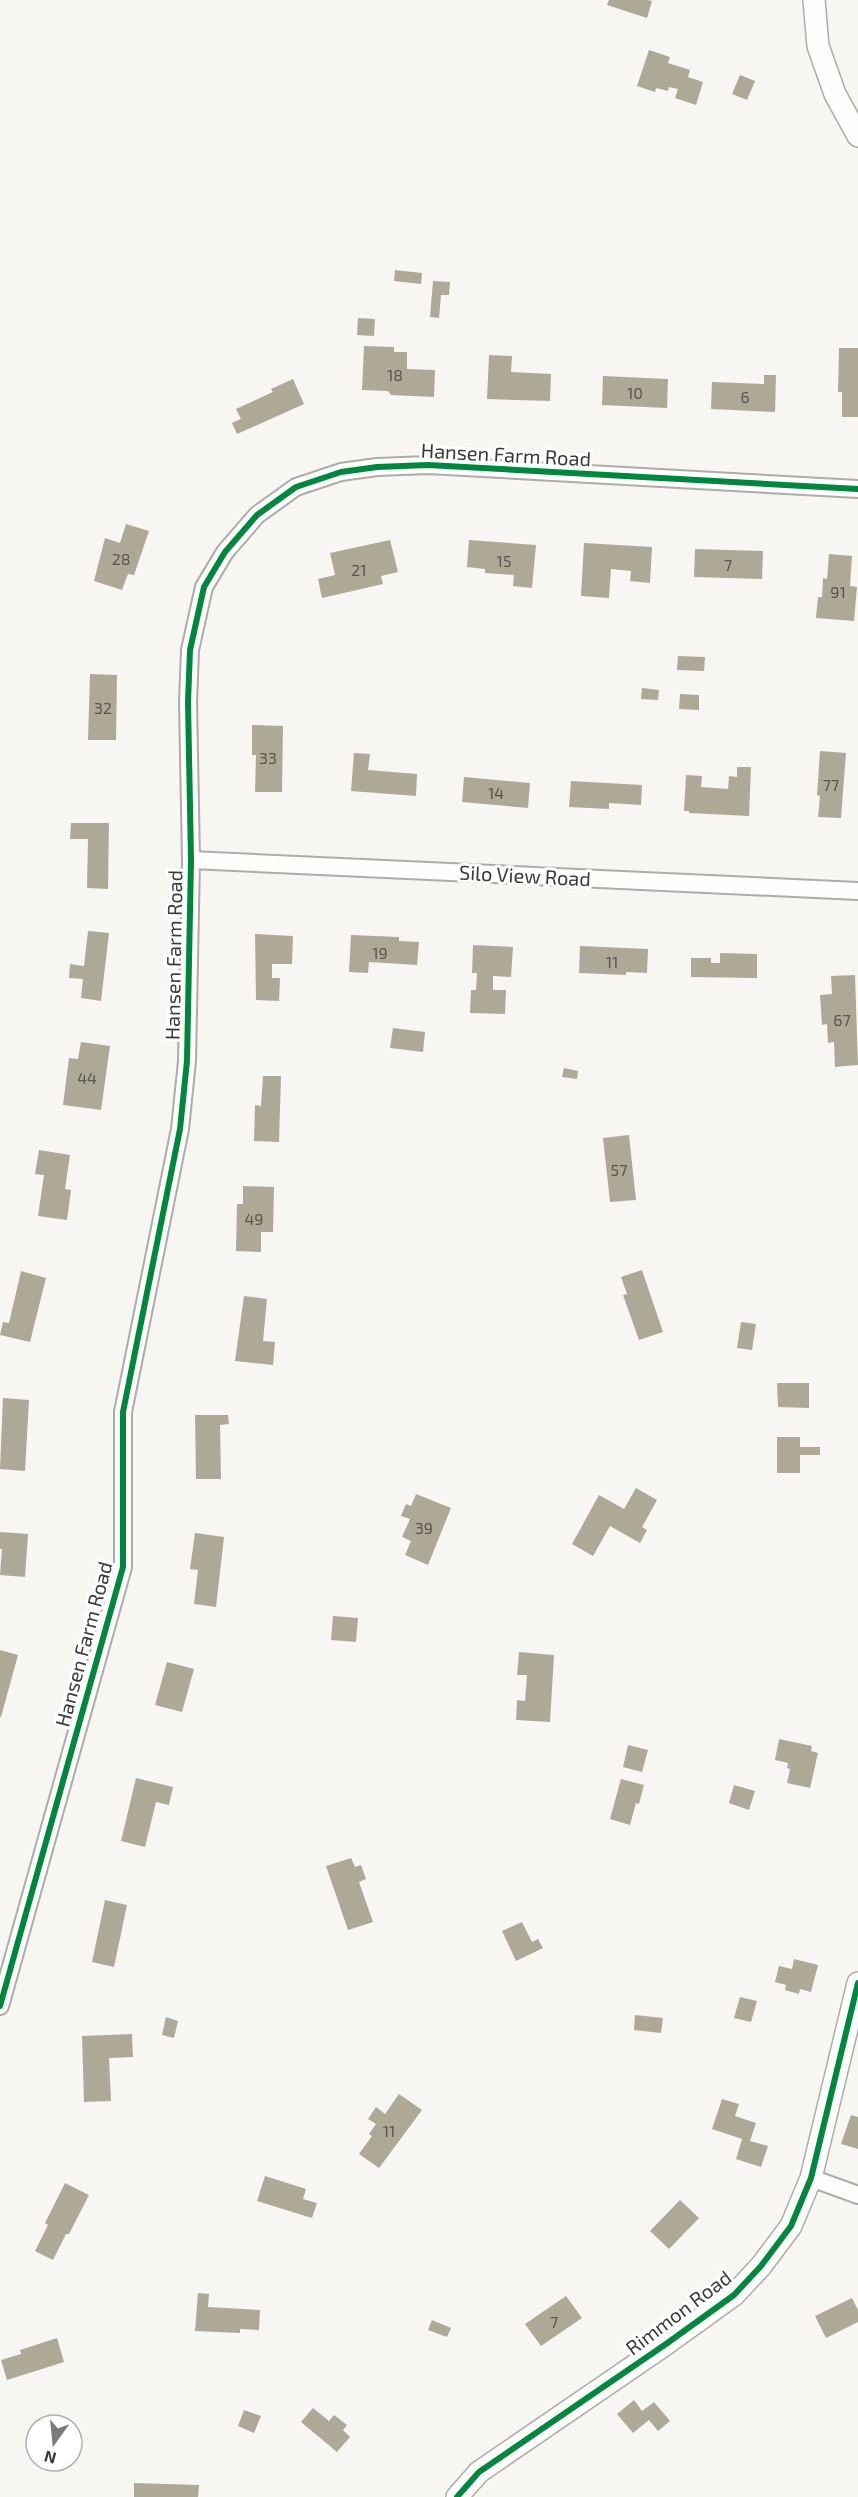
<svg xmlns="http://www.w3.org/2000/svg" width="858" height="2497" font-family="'Exo 2',sans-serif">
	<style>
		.building { fill: #aea897 }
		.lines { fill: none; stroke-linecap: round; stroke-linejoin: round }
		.minor-casing { stroke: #adacaa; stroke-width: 20 }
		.tertiary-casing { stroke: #adacaa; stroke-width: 24 }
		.minor { stroke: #fefefd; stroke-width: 16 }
		.tertiary { stroke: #fefefd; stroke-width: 21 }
		.cycleway-casing { stroke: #fff; stroke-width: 10 }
		.cycleway { stroke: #00873e; stroke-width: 6 }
		.labels { text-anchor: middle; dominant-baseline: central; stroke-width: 6; stroke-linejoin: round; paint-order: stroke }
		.number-label { font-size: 16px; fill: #56554f }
		.street-label { font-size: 20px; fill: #393937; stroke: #fff }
	</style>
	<rect width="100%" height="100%" fill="#f7f6f3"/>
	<!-- building -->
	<g class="building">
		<polygon points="609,0 648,0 652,1 647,18 607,5"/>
		<polygon points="649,50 670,57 668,63 690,70 688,77 703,82 696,105 675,98 678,89 669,87 668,91 656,88 655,92 637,86"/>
		<polygon points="740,75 755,81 747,100 732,94"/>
		<polygon points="395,270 422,273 421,284 394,281"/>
		<polygon points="433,281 450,282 449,295 441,295 439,318 430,317"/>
		<polygon points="358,318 375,319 374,336 357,335"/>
		<polygon points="364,346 394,347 394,352 407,352 407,369 435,370 434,397 391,395 388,391 362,390"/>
		<polygon points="839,348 858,348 858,417 842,417 842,392 838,392"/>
		<polygon points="489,355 512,356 511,372 551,374 550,401 487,399"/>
		<polygon points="764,375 776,375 775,412 711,409 712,382 764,384"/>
		<polygon points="603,376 668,379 667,408 602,405"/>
		<polygon points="293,379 304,404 237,434 232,423 241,419 236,409 273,392 271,389"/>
		<polygon points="126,524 149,531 134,575 128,574 122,590 94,581 105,538 120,543"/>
		<polygon points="390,540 398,572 381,576 383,584 322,598 318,579 335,575 330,553"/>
		<polygon points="469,540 536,545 532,588 513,586 514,575 485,573 485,569 467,567"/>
		<polygon points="584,543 652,547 650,583 630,581 631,571 611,569 609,598 581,596"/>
		<polygon points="695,549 763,551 762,579 694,577"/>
		<polygon points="829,554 852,556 850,586 857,587 854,621 816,618 818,597 822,597 823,578 827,579"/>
		<polygon points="678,656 705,657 704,671 677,670"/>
		<polygon points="90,674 117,675 116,740 88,740"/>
		<polygon points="642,688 659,690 658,700 641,699"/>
		<polygon points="680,694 699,695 699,710 679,709"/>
		<polygon points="252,725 283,726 282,792 255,792 256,755 252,755"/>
		<polygon points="820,751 846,753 841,818 818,817 820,796 817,795"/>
		<polygon points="354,753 370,754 368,770 417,774 416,796 351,791"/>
		<polygon points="737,767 751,767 749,816 689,813 689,811 684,811 686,775 702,776 701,787 728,789 729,776 737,777"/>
		<polygon points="464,777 530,783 528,808 462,802"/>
		<polygon points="571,781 642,785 641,805 609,803 609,809 569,807"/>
		<polygon points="71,823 109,823 108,889 87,888 88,839 70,839"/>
		<polygon points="88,931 109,933 101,1001 81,998 83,979 69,978 70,964 84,966"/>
		<polygon points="255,934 293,936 292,964 272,964 272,978 280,978 279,1001 256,1000"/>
		<polygon points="351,935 399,937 399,941 419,942 417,965 369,962 368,973 349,972"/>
		<polygon points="473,945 513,947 511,977 493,976 493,990 506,990 505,1014 470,1013 471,990 476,990 477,973 472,973"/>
		<polygon points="580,946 648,949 647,973 626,972 626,975 579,973"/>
		<polygon points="720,953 757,954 757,978 691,977 691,958 711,958 711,963 720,963"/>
		<polygon points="855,975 858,1065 835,1067 834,1042 828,1043 827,1024 822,1025 820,995 832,994 831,976"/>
		<polygon points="393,1028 425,1032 423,1052 390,1048"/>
		<polygon points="81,1042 110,1046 101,1110 63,1105 69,1058 78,1059"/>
		<polygon points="564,1068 578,1071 577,1079 562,1077"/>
		<polygon points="263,1076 281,1076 279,1142 254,1141 255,1105 261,1106"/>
		<polygon points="629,1135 636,1200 610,1202 603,1138"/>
		<polygon points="39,1150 70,1155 65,1189 71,1190 67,1220 38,1216 44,1175 35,1174"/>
		<polygon points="243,1186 274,1187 273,1232 261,1232 261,1252 236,1251 237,1204 243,1204"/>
		<polygon points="642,1270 663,1332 639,1340 623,1295 627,1294 621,1277"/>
		<polygon points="21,1271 46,1278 30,1342 0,1335 3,1322 9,1323"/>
		<polygon points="244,1296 267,1299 263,1341 275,1342 273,1365 235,1361"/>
		<polygon points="741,1322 756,1324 752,1350 737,1348"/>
		<polygon points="777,1383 809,1383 809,1408 778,1407"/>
		<polygon points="3,1398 29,1400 25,1471 0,1469"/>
		<polygon points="195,1415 228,1415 229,1424 220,1425 221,1479 196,1479"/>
		<polygon points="777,1437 800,1437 800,1447 820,1447 820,1455 800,1455 800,1473 777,1473"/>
		<polygon points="636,1488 657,1500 642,1527 647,1530 640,1543 610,1526 593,1556 572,1544 599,1495 624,1509"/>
		<polygon points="416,1494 451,1508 428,1565 405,1555 411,1541 402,1537 410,1519 401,1516 406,1504 411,1506"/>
		<polygon points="0,1532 28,1534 25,1577 0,1575 2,1549 0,1549"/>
		<polygon points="195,1533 224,1537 216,1607 194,1604 198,1570 190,1569"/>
		<polygon points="333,1616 358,1618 356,1642 331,1640"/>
		<polygon points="0,1650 18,1655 1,1717 0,1717"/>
		<polygon points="519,1652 554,1655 550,1722 516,1720 517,1700 525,1701 527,1675 517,1675"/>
		<polygon points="167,1662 194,1669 182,1712 155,1705"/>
		<polygon points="779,1739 812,1746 811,1751 818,1753 810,1788 787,1783 790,1769 787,1768 788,1763 775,1760"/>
		<polygon points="628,1745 648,1750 642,1772 623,1767"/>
		<polygon points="136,1778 173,1787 169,1805 156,1802 145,1847 121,1841"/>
		<polygon points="621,1779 644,1785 639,1804 636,1803 630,1825 610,1819"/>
		<polygon points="734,1785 755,1791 749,1810 729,1803"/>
		<polygon points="351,1858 355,1867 361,1865 366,1879 359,1882 373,1922 348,1930 326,1866"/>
		<polygon points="105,1900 127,1905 114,1967 92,1962"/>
		<polygon points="522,1922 532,1942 538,1939 543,1948 516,1961 502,1931"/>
		<polygon points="794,1959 818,1965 811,1992 800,1989 799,1994 785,1990 786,1985 775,1982 779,1966 792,1969"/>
		<polygon points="740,1997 757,2001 751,2022 734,2018"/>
		<polygon points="635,2015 663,2018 661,2033 634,2030"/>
		<polygon points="166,2017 178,2021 174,2038 162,2035"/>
		<polygon points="132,2034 133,2057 109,2058 111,2101 84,2102 82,2036"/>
		<polygon points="399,2094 422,2110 379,2168 359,2154 372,2136 369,2134 376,2124 368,2119 376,2107 385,2114"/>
		<polygon points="722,2099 739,2104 735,2116 756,2123 750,2141 768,2146 761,2167 736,2159 742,2139 712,2129"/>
		<polygon points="851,2115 858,2117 858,2149 841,2144"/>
		<polygon points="265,2176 306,2189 303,2199 317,2203 312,2218 257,2201"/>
		<polygon points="65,2183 89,2195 69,2234 66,2234 53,2260 35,2251 48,2225 45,2223"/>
		<polygon points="680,2200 699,2218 669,2249 650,2231"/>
		<polygon points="198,2293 209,2294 208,2307 260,2310 259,2330 240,2329 240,2333 195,2331"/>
		<polygon points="566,2296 582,2318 541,2346 525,2324"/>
		<polygon points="852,2298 858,2310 858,2322 826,2338 815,2316"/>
		<polygon points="432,2320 451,2328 447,2337 428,2330"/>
		<polygon points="57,2338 64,2362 7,2380 1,2360 21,2354 20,2350"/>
		<polygon points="634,2400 642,2411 654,2402 670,2421 658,2431 649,2420 633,2433 617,2414"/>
		<polygon points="313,2408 329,2421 334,2415 347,2425 343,2430 350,2437 337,2452 301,2422"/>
		<polygon points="244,2410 261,2416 254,2433 238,2426"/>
		<polygon points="134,2483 199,2485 198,2497 134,2497"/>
	</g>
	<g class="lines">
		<!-- minor casing -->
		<g class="minor-casing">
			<g id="minor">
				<polyline points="191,860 858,891"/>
				<polyline points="0,2006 123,1567 123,1412 180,1129 187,1061 191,860 188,702 190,650 204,587 225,552 257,515 296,487 341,472 377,467 428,465 858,489"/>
				<polyline points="811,2178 858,2195"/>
			</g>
		</g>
		<!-- tertiary casing -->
		<g class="tertiary-casing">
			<g id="tertiary">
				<polyline points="814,0 818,46 835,94 858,136"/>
				<polyline points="457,2497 479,2472 666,2344 734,2295 761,2266 791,2226 811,2178 858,1983"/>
			</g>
		</g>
		<!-- minor -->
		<use href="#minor" class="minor"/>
		<!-- tertiary -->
		<use href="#tertiary" class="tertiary"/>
		<!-- cycleway casing -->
		<g class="cycleway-casing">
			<g id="cycleway">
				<polyline points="0,2006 123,1567 123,1412 180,1129 187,1061 191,860 188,702 190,650 204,587 225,552 257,515 296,487 341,472 377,467 428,465 858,489"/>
				<polyline points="457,2497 479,2472 666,2344 734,2295 761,2266 791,2226 811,2178 858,1983"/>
			</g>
		</g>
		<!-- cycleway -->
		<use href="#cycleway" class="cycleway"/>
	</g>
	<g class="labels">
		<!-- number labels -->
		<g class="number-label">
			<text x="395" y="374">18</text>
			<text x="635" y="392">10</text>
			<text x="745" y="396">6</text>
			<text x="121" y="558">28</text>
			<text x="504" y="560">15</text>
			<text x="728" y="564">7</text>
			<text x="359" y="569">21</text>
			<text x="838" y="591">91</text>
			<text x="103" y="707">32</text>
			<text x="268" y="757">33</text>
			<text x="831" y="784">77</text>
			<text x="496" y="792">14</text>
			<text x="380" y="952">19</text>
			<text x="612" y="961">11</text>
			<text x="842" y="1019">67</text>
			<text x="87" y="1077">44</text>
			<text x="619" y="1169">57</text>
			<text x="254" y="1218">49</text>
			<text x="424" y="1527">39</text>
			<text x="389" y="2130">11</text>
			<text x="554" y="2321">7</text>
		</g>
		<!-- street labels -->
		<g class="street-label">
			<text transform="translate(506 454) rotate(3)">Hansen Farm Road</text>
			<text transform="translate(525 875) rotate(3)">Silo View Road</text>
			<text transform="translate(173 955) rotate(-89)">Hansen Farm Road</text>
			<text transform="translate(83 1644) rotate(-75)">Hansen Farm Road</text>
			<text transform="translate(678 2312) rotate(-37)">Rimmon Road</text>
		</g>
	</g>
	<!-- north arrow -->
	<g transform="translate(54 2443) rotate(195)"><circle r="28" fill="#ffffff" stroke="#b0b0af" stroke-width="1.5"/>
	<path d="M0-4.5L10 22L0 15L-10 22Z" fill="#7c7b79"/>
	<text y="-9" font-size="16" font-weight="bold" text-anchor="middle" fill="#393937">N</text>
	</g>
</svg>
